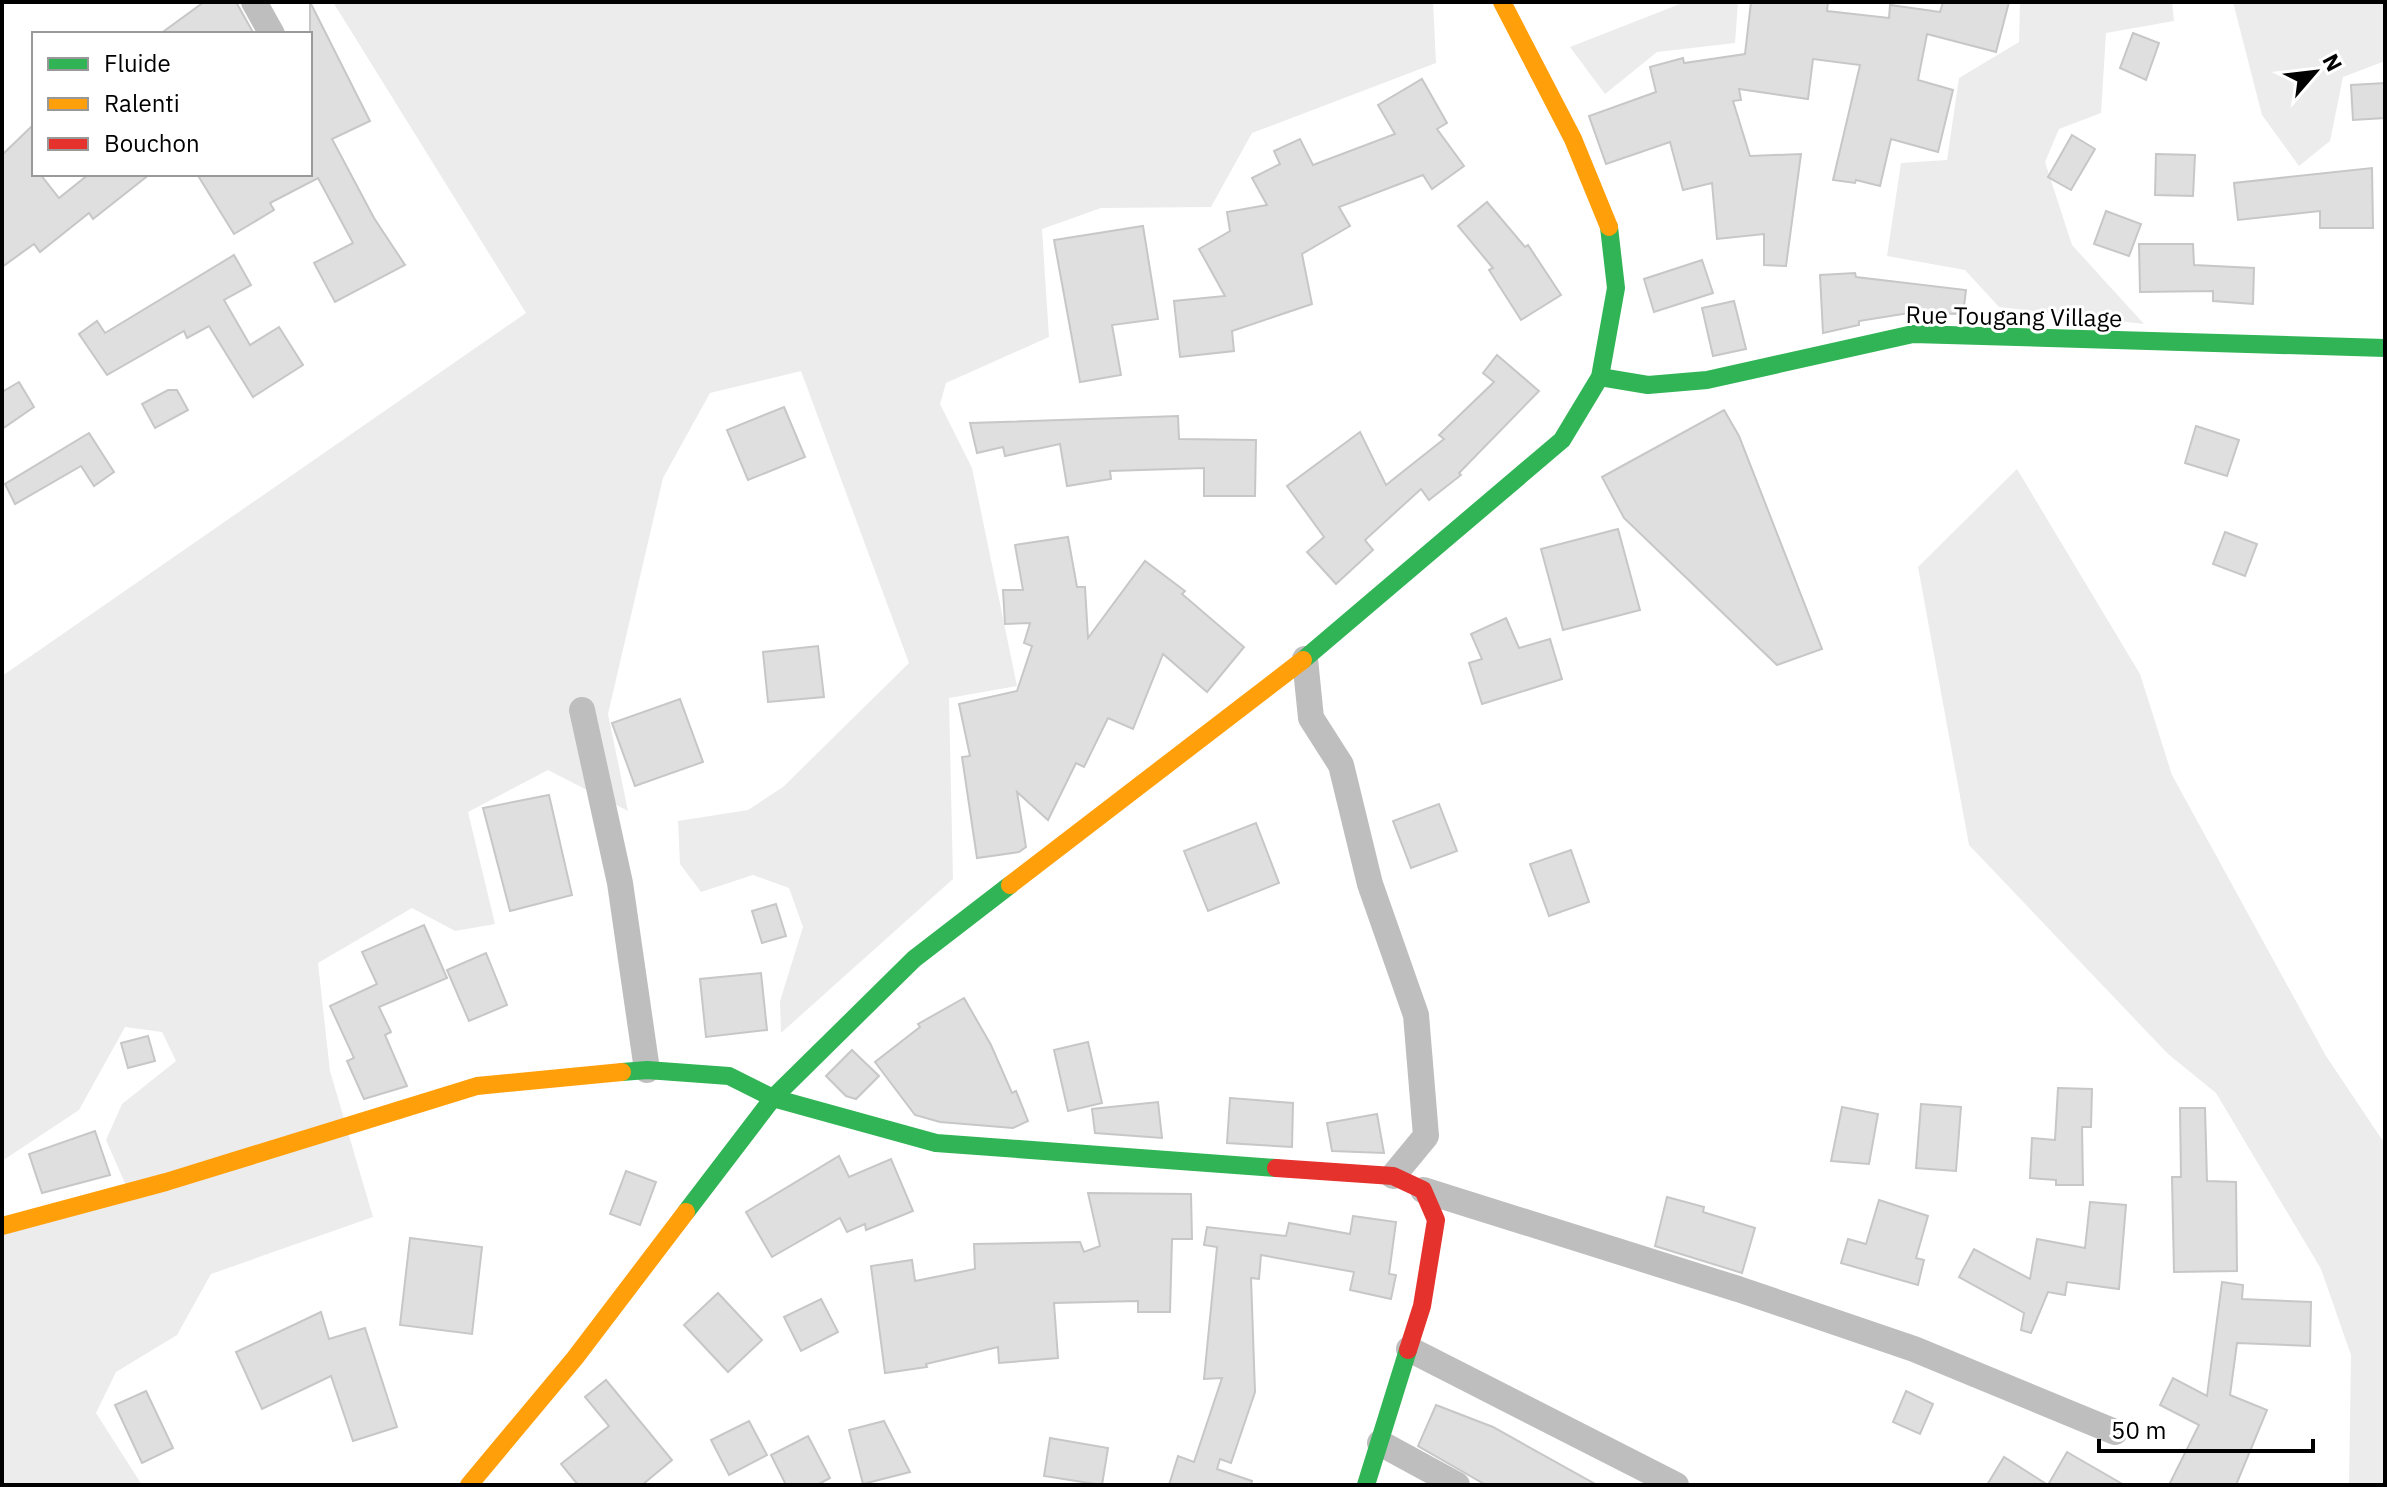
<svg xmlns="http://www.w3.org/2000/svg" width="2387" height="1487" font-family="'IBM Plex Sans',sans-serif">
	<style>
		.green { fill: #ececec }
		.building { fill: #dfdfdf; stroke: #c7c7c7; stroke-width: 2 }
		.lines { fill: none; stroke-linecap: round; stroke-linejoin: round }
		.street { stroke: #bebebe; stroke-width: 26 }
		.fast { stroke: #30b455; stroke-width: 18 }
		.slow { stroke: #ff9f0a; stroke-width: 18 }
		.jam { stroke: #e5322d; stroke-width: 18 }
		.labels { text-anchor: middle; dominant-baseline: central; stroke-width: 6; stroke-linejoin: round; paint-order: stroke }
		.street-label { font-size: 24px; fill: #000; stroke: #fff }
	</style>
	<rect width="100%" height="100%" fill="#fff"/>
	<!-- green -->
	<g class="green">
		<polygon points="333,2 1433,2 1436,63 1252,133 1211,207 1101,208 1042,229 1049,337 946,383 940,404 972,468 1017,686 949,698 953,879 781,1033 780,1001 803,927 789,888 753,875 701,892 680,864 678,821 748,810 783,787 909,663 801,371 710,393 663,478 608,714 628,811 548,770 468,812 495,924 455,931 412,908 318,963 330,1071 373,1217 211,1274 177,1335 116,1372 96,1413 142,1485 2,1485 2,1230 127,1188 106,1140 122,1104 176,1061 162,1032 125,1027 79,1110 2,1161 2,676 526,313"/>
		<polygon points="1685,2 1738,2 1735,43 1657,52 1605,94 1570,47"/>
		<polygon points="2020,2 2172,2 2174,21 2106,33 2101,113 2059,129 2045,162 2072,245 2144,324 1999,307 1965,270 1887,256 1901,163 1947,160 1959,78 2019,42"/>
		<polygon points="2233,2 2385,2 2385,61 2343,77 2330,141 2299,166 2262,115"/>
		<polygon points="2017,469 2140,674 2172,775 2326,1056 2385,1144 2385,1485 2349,1485 2351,1355 2321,1269 2216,1093 2168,1054 1969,845 1918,567"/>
	</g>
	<!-- building -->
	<g class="building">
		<polygon points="204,2 236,2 254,34 160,34"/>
		<polygon points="310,2 370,121 332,139 374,218 405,265 335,302 314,263 353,243 318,178 270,203 274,210 234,234 197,174 310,174"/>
		<polygon points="1751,2 1828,2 1827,11 1889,18 1890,5 1940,12 1943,2 2009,2 1996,52 1927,34 1918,80 1953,90 1938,152 1891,139 1880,186 1856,180 1855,183 1833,180 1860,65 1813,59 1808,99 1739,89 1741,100 1733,101 1750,156 1801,154 1786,266 1764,265 1764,234 1717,239 1712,183 1683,190 1670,142 1606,164 1589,116 1656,92 1650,67 1683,58 1684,63 1745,54"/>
		<polygon points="2133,33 2159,43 2146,80 2120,68"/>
		<polygon points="1422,79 1447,123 1437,129 1464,166 1432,189 1423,175 1339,207 1350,226 1302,254 1312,304 1232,331 1234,351 1180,357 1174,301 1225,296 1199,249 1230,231 1227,212 1267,205 1252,178 1280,164 1274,151 1300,139 1313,165 1395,134 1378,105"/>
		<polygon points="2385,83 2385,118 2353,120 2351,85"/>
		<polygon points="34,124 34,174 40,174 59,198 89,174 150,174 93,219 89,213 40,252 34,244 2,267 2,155"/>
		<polygon points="2072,135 2095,149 2071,190 2048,177"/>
		<polygon points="2156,154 2195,155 2193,196 2155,195"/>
		<polygon points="2372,168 2373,228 2320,228 2320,211 2238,220 2234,183"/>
		<polygon points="1487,202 1525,247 1528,245 1561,295 1521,320 1489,270 1493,268 1458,226"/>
		<polygon points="2106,211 2141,224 2129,256 2094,244"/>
		<polygon points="1143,226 1158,319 1112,325 1121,375 1080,382 1054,240"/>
		<polygon points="2139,244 2193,244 2194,265 2254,268 2253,304 2213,301 2213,291 2140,292"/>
		<polygon points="234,255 251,285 224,300 250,345 279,327 303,365 253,397 209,326 187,338 184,331 107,375 79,334 97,321 105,333"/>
		<polygon points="1702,260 1713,293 1654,312 1644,279"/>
		<polygon points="1855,273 1856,277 1966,290 1963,314 1909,313 1859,321 1859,325 1823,333 1820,275"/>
		<polygon points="1734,301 1746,349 1713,356 1702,308"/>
		<polygon points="1497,355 1539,391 1459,473 1461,475 1429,500 1421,489 1365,540 1373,550 1336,584 1307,552 1324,537 1287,486 1360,432 1386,485 1444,439 1439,435 1494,382 1483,373"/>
		<polygon points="19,382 34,407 2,429 2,392"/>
		<polygon points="168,390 177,390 188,410 155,428 142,404"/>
		<polygon points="784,407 805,457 748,480 727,430"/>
		<polygon points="1724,410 1739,436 1822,649 1777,665 1624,518 1602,477"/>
		<polygon points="1178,416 1179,439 1256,440 1255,496 1204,496 1204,468 1110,471 1111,479 1067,486 1060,444 1005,456 1003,447 977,453 970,423"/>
		<polygon points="2196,426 2239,440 2227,476 2185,463"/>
		<polygon points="89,433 114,472 94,486 81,466 15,504 5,484"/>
		<polygon points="1618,529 1640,610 1563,630 1541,549"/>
		<polygon points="2225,532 2257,544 2245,576 2213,564"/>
		<polygon points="1068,537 1077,587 1085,587 1088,638 1145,561 1185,591 1182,594 1244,647 1207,692 1163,654 1133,729 1108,718 1084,767 1076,763 1048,820 1017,792 1026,847 1019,852 977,858 962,757 970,756 959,704 1017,691 1032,646 1024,643 1030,623 1005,624 1003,590 1023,590 1015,545"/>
		<polygon points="1506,618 1519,648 1550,639 1562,679 1482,704 1469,663 1482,659 1471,634"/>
		<polygon points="818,646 824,697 768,702 763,652"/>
		<polygon points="680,699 703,762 635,786 612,723"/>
		<polygon points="549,795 572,895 510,911 483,808"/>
		<polygon points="1439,804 1457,851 1411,868 1393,821"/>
		<polygon points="1256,823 1279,883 1208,911 1184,851"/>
		<polygon points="1571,850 1589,902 1549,916 1530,864"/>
		<polygon points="776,904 786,936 762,943 752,911"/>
		<polygon points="424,925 447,978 379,1007 391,1032 385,1035 407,1086 364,1099 347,1061 354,1058 330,1006 377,984 362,952"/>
		<polygon points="486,953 507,1005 469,1021 447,970"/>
		<polygon points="761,973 767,1030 706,1037 700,979"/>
		<polygon points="964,998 991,1045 1012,1093 1016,1091 1028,1121 1013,1128 940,1122 915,1115 875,1062 920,1027 918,1024"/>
		<polygon points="148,1036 155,1061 128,1068 121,1043"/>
		<polygon points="1088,1042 1102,1103 1068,1111 1054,1050"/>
		<polygon points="852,1050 879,1076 856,1099 846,1096 826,1076"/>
		<polygon points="2058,1088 2092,1089 2091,1127 2082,1127 2083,1185 2056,1185 2056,1180 2030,1178 2032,1138 2055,1140"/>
		<polygon points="1230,1098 1293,1103 1292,1147 1227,1143"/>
		<polygon points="1158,1102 1162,1138 1095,1133 1092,1109"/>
		<polygon points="1921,1104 1961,1107 1956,1171 1916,1168"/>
		<polygon points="1842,1107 1878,1114 1869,1164 1831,1161"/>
		<polygon points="2180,1108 2205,1108 2207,1181 2236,1182 2237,1271 2174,1272 2172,1177 2181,1177"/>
		<polygon points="1377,1114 1384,1153 1332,1151 1327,1123"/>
		<polygon points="95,1131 110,1175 42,1193 29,1154"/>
		<polygon points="839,1156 849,1177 891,1159 913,1211 866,1230 865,1224 847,1232 840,1218 772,1257 746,1212"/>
		<polygon points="626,1171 656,1182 640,1225 610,1214"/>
		<polygon points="1088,1193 1191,1194 1192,1239 1172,1239 1170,1312 1138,1312 1138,1301 1054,1303 1058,1358 999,1363 998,1347 926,1364 927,1367 885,1373 871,1266 912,1260 915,1281 975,1269 974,1244 1080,1242 1084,1252 1100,1246"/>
		<polygon points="1667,1197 1704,1207 1703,1212 1755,1228 1742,1273 1655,1246"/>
		<polygon points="1879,1200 1928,1216 1916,1258 1924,1260 1918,1285 1841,1263 1848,1239 1866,1244"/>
		<polygon points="2090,1202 2126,1205 2119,1289 2067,1282 2065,1295 2048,1292 2031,1333 2021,1330 2024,1313 1959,1277 1974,1249 2030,1279 2037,1239 2085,1248"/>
		<polygon points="1353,1216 1396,1222 1389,1274 1396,1275 1391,1299 1350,1290 1354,1272 1261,1255 1259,1279 1251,1278 1255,1392 1231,1463 1220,1459 1217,1469 1252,1481 1251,1485 1169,1485 1178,1456 1194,1462 1222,1378 1204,1379 1217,1247 1204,1245 1207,1227 1286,1236 1289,1223 1350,1234"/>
		<polygon points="410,1238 482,1247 472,1334 400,1325"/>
		<polygon points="2222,1282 2243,1285 2242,1299 2311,1302 2310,1346 2237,1343 2230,1395 2267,1410 2236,1485 2169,1485 2199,1425 2160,1405 2173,1378 2207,1396"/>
		<polygon points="718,1293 762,1340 728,1372 684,1325"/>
		<polygon points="821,1299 838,1332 801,1351 784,1317"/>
		<polygon points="321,1312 329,1339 365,1328 397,1427 353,1441 331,1376 262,1409 236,1352"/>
		<polygon points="606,1380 672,1460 642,1485 578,1485 561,1464 609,1426 585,1397"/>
		<polygon points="146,1391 173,1448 142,1463 115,1405"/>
		<polygon points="1906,1391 1933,1404 1920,1434 1893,1422"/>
		<polygon points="1436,1405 1493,1427 1597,1485 1486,1485 1418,1446"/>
		<polygon points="749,1421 767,1455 729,1475 711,1440"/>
		<polygon points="884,1421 910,1472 863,1484 849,1430"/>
		<polygon points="808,1436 830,1478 817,1485 786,1485 771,1455"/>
		<polygon points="1050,1438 1108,1448 1102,1485 1044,1476"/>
		<polygon points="2067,1452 2124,1485 1987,1485 2004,1457 2048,1485"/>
	</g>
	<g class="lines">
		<!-- street -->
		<g class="street">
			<polyline points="254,2 272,34"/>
			<polyline points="1305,659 1311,718 1341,765 1370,884 1416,1015 1426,1136 1393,1176"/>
			<polyline points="582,710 620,883 647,1070"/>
			<polyline points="1423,1190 1738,1289 1914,1349 2115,1432"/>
			<polyline points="1409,1349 1676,1485"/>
			<polyline points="1380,1443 1457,1485"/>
		</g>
		<!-- fast -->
		<g class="fast">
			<polyline points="1600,377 1648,385 1707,380 1913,334 2385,348"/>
			<polyline points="1303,660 1562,440 1600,377 1616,288 1609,227"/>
			<polyline points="622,1072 647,1070 729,1076 773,1098 936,1143 1276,1168"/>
			<polyline points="686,1212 773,1098 914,959 1010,885"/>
			<polyline points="1366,1485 1408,1350"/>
		</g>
		<!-- slow -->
		<g class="slow">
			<polyline points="1502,2 1573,139 1609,227"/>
			<polyline points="1010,885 1303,660"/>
			<polyline points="2,1226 166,1182 477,1086 622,1072"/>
			<polyline points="469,1485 575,1358 686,1212"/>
		</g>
		<!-- jam -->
		<polyline class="jam" points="1276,1168 1393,1176 1423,1190 1436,1220 1422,1306 1408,1350"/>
	</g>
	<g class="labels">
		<!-- street labels -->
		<g class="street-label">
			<text transform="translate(2014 316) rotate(1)">Rue Tougang Village</text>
		</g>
	</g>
	<!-- border -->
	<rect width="2387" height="1487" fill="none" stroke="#000000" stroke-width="8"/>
	<!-- legend -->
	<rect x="32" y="32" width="280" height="144" fill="#ffffff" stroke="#999999" stroke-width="2"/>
	<rect x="48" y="58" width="40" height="12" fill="#30b455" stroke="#999999" stroke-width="2"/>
	<text x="104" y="72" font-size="24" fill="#000000">Fluide</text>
	<rect x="48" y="98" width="40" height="12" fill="#ff9f0a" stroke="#999999" stroke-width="2"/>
	<text x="104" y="112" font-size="24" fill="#000000">Ralenti</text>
	<rect x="48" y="138" width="40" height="12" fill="#e5322d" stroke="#999999" stroke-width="2"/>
	<text x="104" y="152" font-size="24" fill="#000000">Bouchon</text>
	<!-- north arrow -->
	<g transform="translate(2315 72) rotate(62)" stroke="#ffffff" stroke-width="6" paint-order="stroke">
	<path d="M0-6L14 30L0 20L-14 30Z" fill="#000000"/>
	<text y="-12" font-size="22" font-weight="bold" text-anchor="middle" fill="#000000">N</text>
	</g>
	<!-- scale -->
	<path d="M2099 1439v12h214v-12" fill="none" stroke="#000000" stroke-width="4"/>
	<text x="2111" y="1439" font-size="24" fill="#000000" stroke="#ffffff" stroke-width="6" paint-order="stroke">50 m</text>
</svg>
